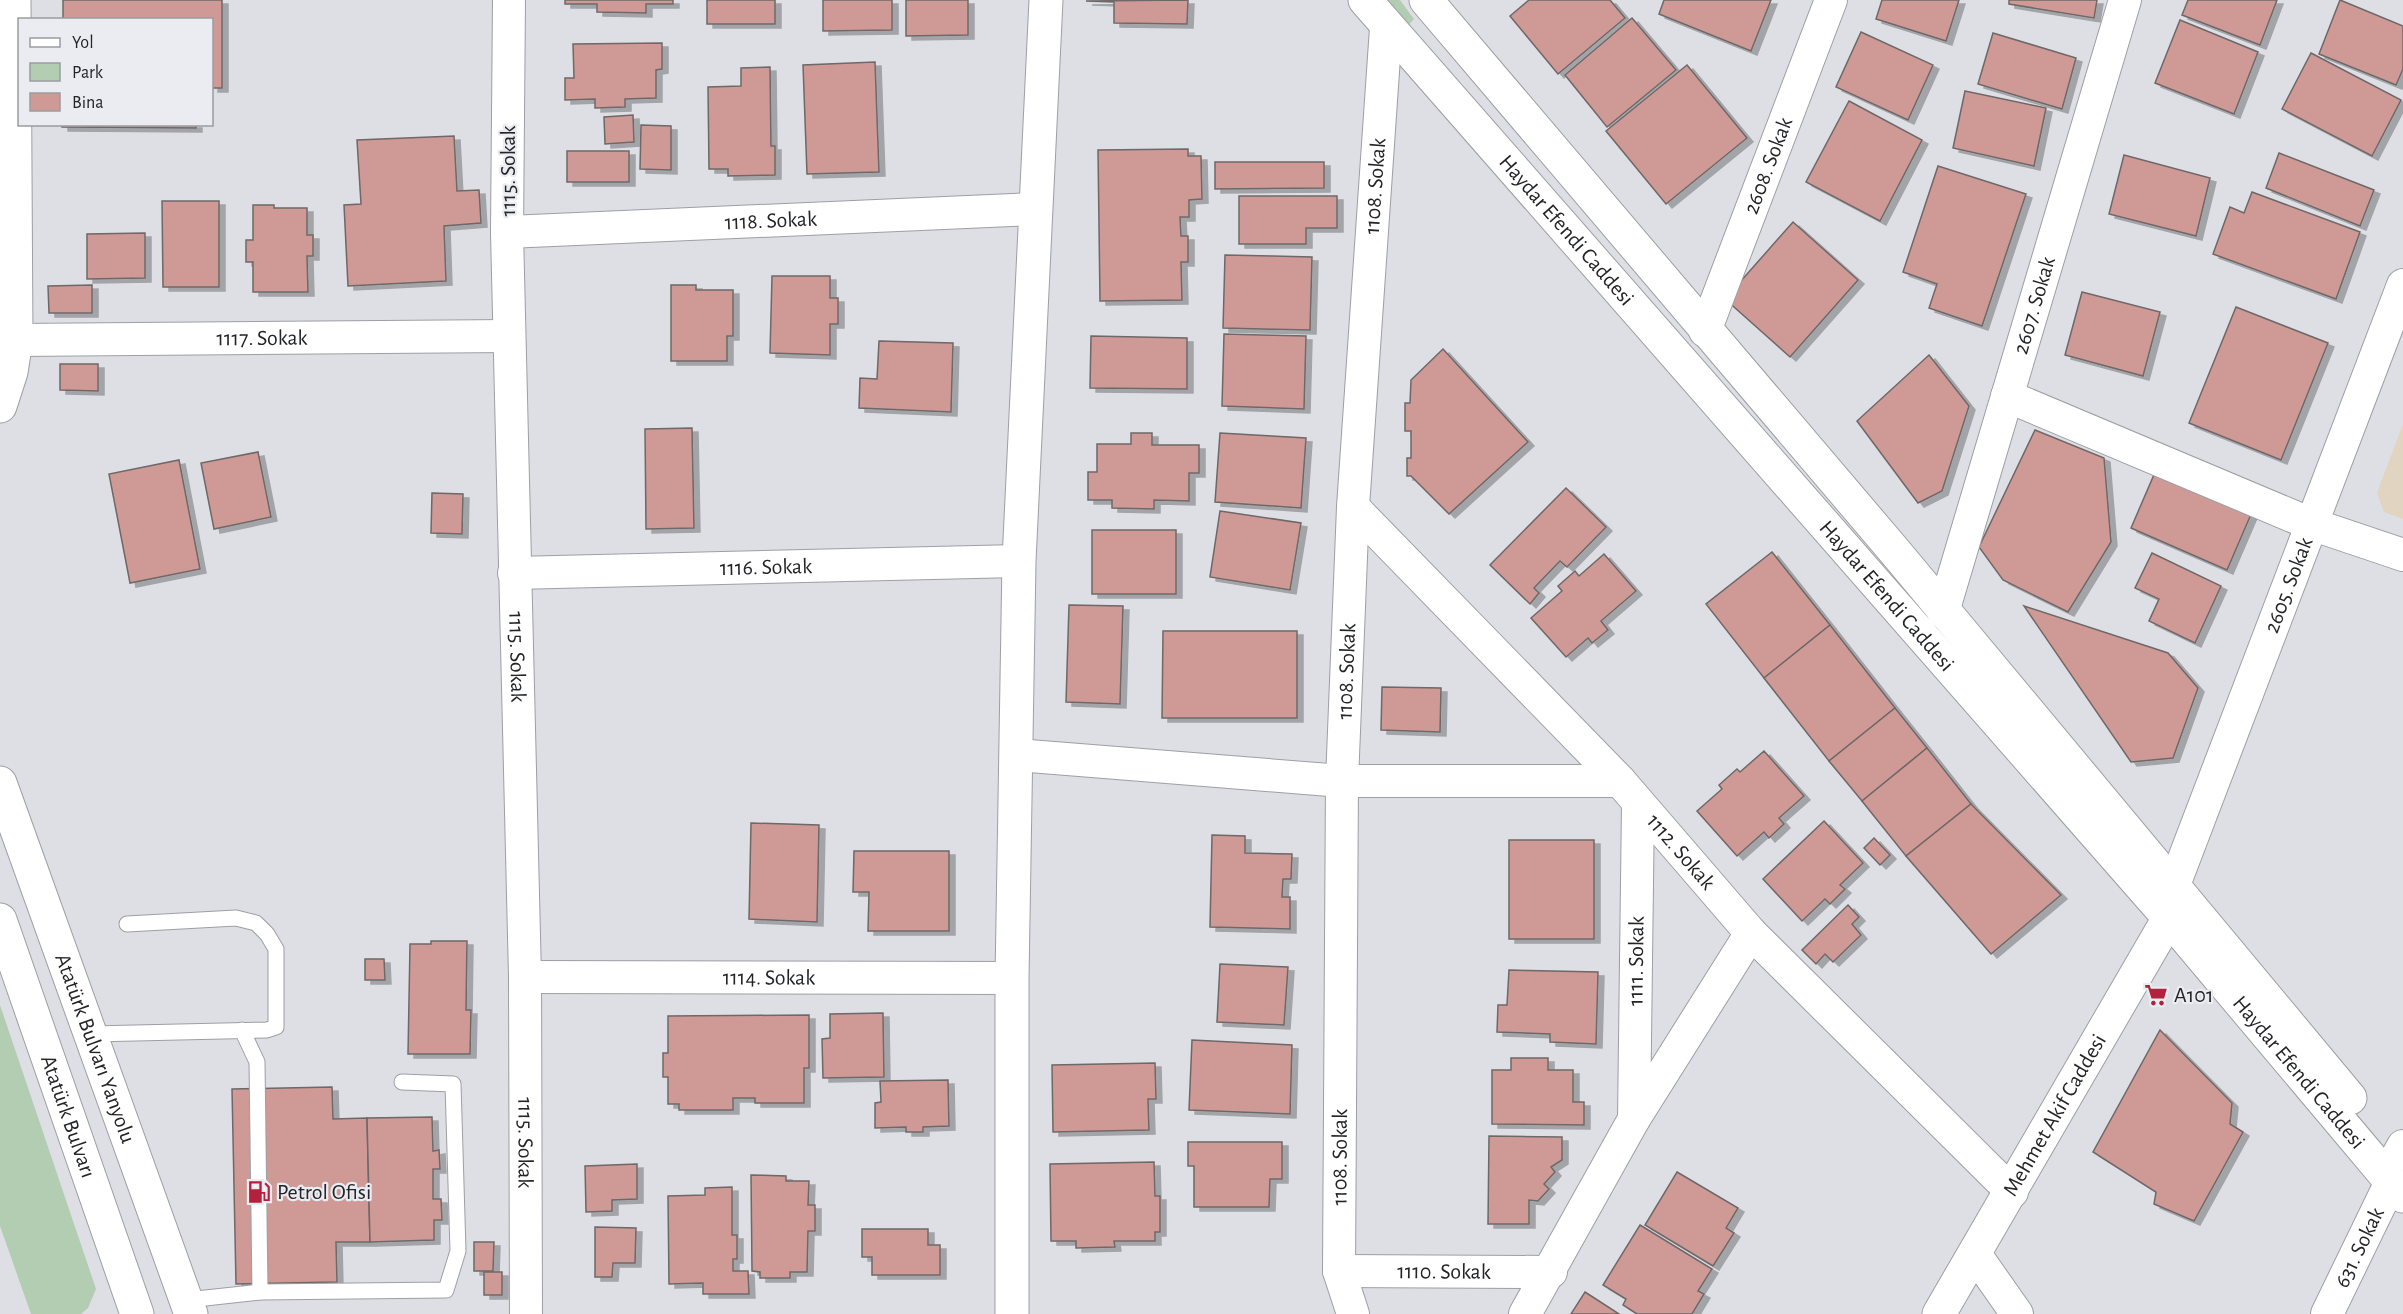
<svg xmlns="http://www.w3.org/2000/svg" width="2403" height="1314" font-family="'Alegreya Sans',sans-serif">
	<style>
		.education { fill: #e1d4c0 }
		.green { fill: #b2cdb2 }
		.building { fill: #cf9996; stroke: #6e6868; stroke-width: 1.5; filter: url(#shadow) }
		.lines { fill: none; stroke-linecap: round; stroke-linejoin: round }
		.lane-casing { stroke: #9d9fa4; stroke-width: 17 }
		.street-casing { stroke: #9d9fa4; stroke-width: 34 }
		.secondary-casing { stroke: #9d9fa4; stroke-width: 35 }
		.highway-casing { stroke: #9d9fa4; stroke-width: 35 }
		.lane { stroke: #fff; stroke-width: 15 }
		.street { stroke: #fff; stroke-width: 32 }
		.secondary { stroke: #fff; stroke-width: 33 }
		.highway { stroke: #fff; stroke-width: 33 }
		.labels { text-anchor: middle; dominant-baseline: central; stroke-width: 4.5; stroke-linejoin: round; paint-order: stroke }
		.street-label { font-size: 22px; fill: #232426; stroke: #eaecf2 }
		.poi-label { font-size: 22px; fill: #232426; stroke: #eaecf2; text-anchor: start }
	</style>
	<defs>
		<filter id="shadow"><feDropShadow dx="6" dy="4" stdDeviation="0" flood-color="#0004"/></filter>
	</defs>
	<rect width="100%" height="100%" fill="#dddfe5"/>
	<!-- education -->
	<polygon class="education" points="2403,424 2403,519 2384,512 2377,493"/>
	<!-- green -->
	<g class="green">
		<polygon points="1381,0 1400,0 1414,19 1405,29"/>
		<polygon points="0,1005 96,1289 88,1308 81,1314 31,1314 0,1226"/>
	</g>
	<!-- building -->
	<g class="building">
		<polygon points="63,0 222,0 222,88 212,88 212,20 63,20"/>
		<polygon points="565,0 673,0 673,4 646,4 646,13 597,12 597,4 565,4"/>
		<rect x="707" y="0" width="68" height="24"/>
		<polygon points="823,0 892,0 892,30 823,31"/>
		<polygon points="906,0 968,0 968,35 906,36"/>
		<polygon points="1188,0 1187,24 1114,23 1114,2 1086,1"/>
		<polygon points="1529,0 1610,0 1625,18 1558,74 1510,16"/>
		<polygon points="1664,0 1771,0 1751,51 1659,14"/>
		<polygon points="1882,0 1959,0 1946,41 1876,19"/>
		<polygon points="2009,0 2097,0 2094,18 2009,4"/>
		<polygon points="2188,0 2277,0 2260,45 2182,15"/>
		<polygon points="2340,0 2403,26 2403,69 2396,85 2319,54"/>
		<polygon points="1632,18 1676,70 1607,127 1565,75"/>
		<polygon points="2180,20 2258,52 2234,114 2155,83"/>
		<polygon points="1861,32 1933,65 1908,120 1836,87"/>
		<polygon points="1993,33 2076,58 2062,109 1978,84"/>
		<polygon points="662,43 662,69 656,70 656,98 625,99 625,107 595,108 595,99 565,100 565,78 574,78 573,44"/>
		<polygon points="2311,53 2401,100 2372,156 2282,109"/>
		<polygon points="875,62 879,172 807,174 803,65"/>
		<polygon points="1687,65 1747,138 1666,204 1606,131"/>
		<polygon points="770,67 771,146 775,146 775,175 728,176 728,169 709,169 708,87 741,86 741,68"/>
		<polygon points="1965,91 2046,108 2034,166 1953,148"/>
		<polygon points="1849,101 1922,140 1880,221 1806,182"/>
		<polygon points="633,115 634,142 605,144 604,117"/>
		<polygon points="62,124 196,124 196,128 62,127"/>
		<polygon points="641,125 671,126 671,170 640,169"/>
		<polygon points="454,136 457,191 479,190 481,223 444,226 446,281 348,286 344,205 361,204 357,140"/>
		<polygon points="1188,149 1188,156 1201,156 1202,199 1189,200 1189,217 1180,217 1181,236 1188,236 1188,262 1181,262 1182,300 1100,301 1098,150"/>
		<rect x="567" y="151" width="62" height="31"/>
		<polygon points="2279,153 2374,190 2360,226 2266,188"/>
		<polygon points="2124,155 2210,178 2196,236 2109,214"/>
		<polygon points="1215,162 1324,162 1324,188 1215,189"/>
		<polygon points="1938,166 2026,194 1982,326 1929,308 1937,284 1903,272"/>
		<polygon points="2252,192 2360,232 2336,299 2213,254 2230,207 2244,213"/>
		<polygon points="1239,196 1337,196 1337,228 1306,228 1306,244 1239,244"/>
		<polygon points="162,201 219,201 219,287 163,287"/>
		<polygon points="253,205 274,205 274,208 307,208 307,235 313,235 313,256 307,256 308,292 253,292 253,262 246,262 246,240 253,240"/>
		<polygon points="1793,222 1858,280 1790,357 1725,299"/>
		<polygon points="145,233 145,278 87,279 87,234"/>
		<polygon points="1225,255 1312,257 1310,330 1223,328"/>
		<polygon points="772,276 830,276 830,298 838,298 838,324 830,324 830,355 770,353"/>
		<polygon points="92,285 92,313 49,313 48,286"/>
		<polygon points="671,285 696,285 696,290 733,290 733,336 727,336 727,361 671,361"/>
		<polygon points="2082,292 2160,312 2143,376 2065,355"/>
		<polygon points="2236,307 2328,343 2281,460 2189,423"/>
		<polygon points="1224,334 1306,336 1304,409 1222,406"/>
		<polygon points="1091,336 1187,338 1187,389 1090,388"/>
		<polygon points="879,341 953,343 951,412 859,408 860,378 877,379"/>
		<polygon points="1443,349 1528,442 1449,514 1411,476 1407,476 1407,458 1411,458 1411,431 1405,431 1405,403 1410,403 1411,380"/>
		<polygon points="1929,355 1969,406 1942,491 1918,503 1857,421"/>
		<polygon points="60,364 98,364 98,391 60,390"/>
		<polygon points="692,428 694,528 646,529 645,429"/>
		<polygon points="2035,430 2104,458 2111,542 2068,612 2003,580 1979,547"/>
		<polygon points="1131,433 1152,433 1152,445 1199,445 1199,473 1189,473 1189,501 1154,500 1154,509 1112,508 1112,500 1088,500 1088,472 1097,472 1097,444 1131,444"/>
		<polygon points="1220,433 1306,438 1301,508 1215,502"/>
		<polygon points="258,452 271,517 214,529 201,463"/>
		<polygon points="179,460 200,569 130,583 109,474"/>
		<polygon points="2156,470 2252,512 2227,570 2131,528"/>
		<polygon points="1566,488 1606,527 1567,567 1560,561 1534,588 1539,593 1530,604 1490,565"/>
		<polygon points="432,493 463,494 462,534 431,533"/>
		<polygon points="1220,511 1301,523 1290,590 1210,577"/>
		<rect x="1092" y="530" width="84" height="64"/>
		<polygon points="1772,552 1830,625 1764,678 1706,604"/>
		<polygon points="2152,553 2221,586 2195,643 2149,621 2159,599 2135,588"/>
		<polygon points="1604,554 1636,591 1601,621 1608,630 1592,643 1588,638 1566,657 1531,618 1562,591 1558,586 1575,571 1579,576"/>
		<polygon points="1069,605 1123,606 1120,704 1066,702"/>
		<polygon points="2024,606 2168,653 2198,688 2173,758 2131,762"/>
		<polygon points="1830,625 1895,708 1829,761 1764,678"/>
		<polygon points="1163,631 1297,631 1297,718 1162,718"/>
		<polygon points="1382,687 1441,688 1440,732 1381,730"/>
		<polygon points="1895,708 1927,748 1862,801 1829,761"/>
		<polygon points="1927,748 1971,804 1906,856 1862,801"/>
		<polygon points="1764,751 1804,796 1779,818 1784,824 1769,838 1764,832 1737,856 1697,811 1722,789 1719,785 1737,769 1740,772"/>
		<polygon points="1971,804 2061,895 1991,954 1906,856"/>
		<polygon points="1824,821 1863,863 1840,885 1845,889 1830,904 1825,899 1802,921 1763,879"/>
		<polygon points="751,823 819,825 817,922 749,919"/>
		<polygon points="1212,835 1245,836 1245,853 1292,854 1291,879 1283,879 1282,897 1290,897 1290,929 1210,927"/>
		<polygon points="1874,838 1890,855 1880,865 1864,848"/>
		<rect x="1509" y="840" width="85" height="99"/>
		<polygon points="854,851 949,851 949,931 868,931 869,892 853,892"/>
		<polygon points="1848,905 1859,917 1852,924 1861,935 1833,962 1825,954 1816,964 1802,950"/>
		<polygon points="431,941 467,941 466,1010 471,1010 470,1054 408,1054 410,944 431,944"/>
		<polygon points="365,959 384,959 385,980 365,980"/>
		<polygon points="1220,964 1288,967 1284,1025 1217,1022"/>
		<polygon points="1509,970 1598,972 1596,1044 1550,1042 1550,1034 1497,1032 1498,1005 1507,1005"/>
		<polygon points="883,1013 884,1077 823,1078 822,1039 830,1038 830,1014"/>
		<polygon points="809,1015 809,1068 804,1068 804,1103 755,1103 755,1098 733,1098 733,1110 679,1110 679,1104 668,1104 668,1077 663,1077 663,1053 668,1053 668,1016"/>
		<polygon points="2160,1030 2232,1103 2230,1124 2243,1132 2194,1221 2154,1204 2156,1192 2093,1152"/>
		<polygon points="1192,1040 1292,1045 1290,1114 1189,1110"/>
		<polygon points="1511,1058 1548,1058 1548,1070 1573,1070 1573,1102 1584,1102 1584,1125 1492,1124 1492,1070 1511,1070"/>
		<polygon points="1155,1063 1156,1099 1148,1099 1149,1130 1053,1132 1052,1065"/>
		<polygon points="948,1080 949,1126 923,1127 923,1132 906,1132 906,1127 875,1128 875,1103 881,1102 880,1081"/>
		<polygon points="332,1087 333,1119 367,1118 370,1242 336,1242 337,1282 236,1284 232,1089"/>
		<polygon points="432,1117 433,1151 439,1150 440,1169 433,1169 433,1199 441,1199 442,1220 434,1220 434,1240 370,1242 367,1118"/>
		<polygon points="1489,1136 1562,1137 1562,1160 1551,1167 1555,1172 1544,1184 1549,1189 1538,1201 1529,1200 1529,1224 1488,1224"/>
		<polygon points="1188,1142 1282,1142 1282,1179 1270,1179 1269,1207 1194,1207 1194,1166 1188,1166"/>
		<polygon points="1154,1162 1155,1196 1160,1196 1160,1232 1155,1232 1155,1241 1114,1241 1115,1247 1076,1248 1076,1241 1051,1241 1050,1164"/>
		<polygon points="637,1164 637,1199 612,1200 612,1211 586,1212 585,1166"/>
		<polygon points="1677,1172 1738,1208 1726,1228 1734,1233 1713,1266 1645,1225"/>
		<polygon points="751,1175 786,1176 786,1181 809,1181 808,1205 815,1205 815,1231 808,1231 807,1272 790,1272 790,1278 760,1278 760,1272 752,1271"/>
		<polygon points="732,1187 732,1235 737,1235 737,1259 733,1259 733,1271 748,1271 749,1294 703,1294 703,1283 669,1284 668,1196 705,1195 705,1188"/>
		<polygon points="1640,1225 1712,1269 1698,1291 1704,1294 1692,1314 1637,1314 1623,1305 1626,1299 1603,1285"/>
		<polygon points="595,1227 636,1228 635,1263 613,1263 612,1277 595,1277"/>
		<polygon points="862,1229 928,1229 928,1245 940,1245 940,1275 872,1275 872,1257 862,1257"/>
		<polygon points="474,1242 494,1242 493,1271 474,1271"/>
		<rect x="484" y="1272" width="18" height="23"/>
		<polygon points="1585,1292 1619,1314 1571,1314"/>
	</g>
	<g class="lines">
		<!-- lane casing -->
		<g class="lane-casing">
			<g id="lane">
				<polyline points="242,1030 257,1062 260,1292"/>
				<polyline points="91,1034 267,1030 276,1027 276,949 267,934 256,923 236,918 127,924"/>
				<polyline points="187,1300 260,1292 446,1290 458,1251 453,1084 402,1082"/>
			</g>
		</g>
		<!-- street casing -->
		<g class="street-casing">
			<g id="street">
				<path id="s1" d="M509 0 507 232 525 977 526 1314"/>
				<path id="s2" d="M507 232 1035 209"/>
				<path id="s3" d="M1705 331 1831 0"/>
				<path id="s4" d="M16 340 509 336"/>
				<polyline points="2007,396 2311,524 2403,555"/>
				<path id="s5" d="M1353 507 1620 781 1751 933 2012 1192"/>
				<path id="s6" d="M514 573 1019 561"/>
				<path id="s7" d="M1943 612 2125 0"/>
				<polyline points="1016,755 1342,781 1620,781"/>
				<path id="s8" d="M2174 885 2403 285"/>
				<path id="s9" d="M525 977 1012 978"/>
				<path id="s10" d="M1634 1119 1638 804"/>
				<polyline points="2398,1155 2403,1146"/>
				<polyline points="1975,1254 2017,1314"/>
				<path id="s11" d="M1339 1271 1551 1272"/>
				<path id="s12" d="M1353 1314 1339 1271 1342 781 1353 507 1386 28"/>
				<polyline points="1525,1314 1634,1119 1751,933"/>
				<path id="s13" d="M2327 1314 2391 1182"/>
			</g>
		</g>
		<!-- secondary casing -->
		<g class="secondary-casing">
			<g id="secondary">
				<path id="s14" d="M1365 0 2169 918 2403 1196"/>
				<polyline points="1426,0 1897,554 2350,1098"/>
				<polyline points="0,406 11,372 16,340 14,0"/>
				<path id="s15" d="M0 783 191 1314"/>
				<polyline points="1012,1314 1012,978 1019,561 1046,0"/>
				<path id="s16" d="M1939 1314 2169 918"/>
			</g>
		</g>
		<!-- highway casing -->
		<g class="highway-casing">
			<g id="highway">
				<path id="s17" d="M0 920 137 1314"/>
			</g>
		</g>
		<!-- lane -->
		<use href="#lane" class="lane"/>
		<!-- street -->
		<use href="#street" class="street"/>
		<!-- secondary -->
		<use href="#secondary" class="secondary"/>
		<!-- highway -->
		<use href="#highway" class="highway"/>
	</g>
	<!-- icons -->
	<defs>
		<g id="supermarket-bare" transform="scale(1.8)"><path d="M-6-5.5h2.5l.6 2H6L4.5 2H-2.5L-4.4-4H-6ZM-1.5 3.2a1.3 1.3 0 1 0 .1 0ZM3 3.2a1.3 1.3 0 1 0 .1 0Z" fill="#b4213d" stroke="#eaecf2" stroke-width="2.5" paint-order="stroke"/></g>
		<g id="fuel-bare" transform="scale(1.8)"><path d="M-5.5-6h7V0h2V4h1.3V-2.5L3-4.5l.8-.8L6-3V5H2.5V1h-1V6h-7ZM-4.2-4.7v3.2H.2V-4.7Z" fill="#b4213d" stroke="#eaecf2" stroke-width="2.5" paint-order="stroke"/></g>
	</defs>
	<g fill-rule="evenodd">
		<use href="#supermarket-bare" x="2156" y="995"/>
		<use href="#fuel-bare" x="259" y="1192"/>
	</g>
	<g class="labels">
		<!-- street labels -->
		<g class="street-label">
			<text stroke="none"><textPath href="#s3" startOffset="177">2608. Sokak</textPath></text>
			<text transform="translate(508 171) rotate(-90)">1115. Sokak</text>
			<text stroke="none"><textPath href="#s12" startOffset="1131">1108. Sokak</textPath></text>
			<text stroke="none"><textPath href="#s2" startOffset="264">1118. Sokak</textPath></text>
			<text stroke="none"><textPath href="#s14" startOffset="306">Haydar Efendi Caddesi</textPath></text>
			<text stroke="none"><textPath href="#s7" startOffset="320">2607. Sokak</textPath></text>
			<text stroke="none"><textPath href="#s4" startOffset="246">1117. Sokak</textPath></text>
			<text stroke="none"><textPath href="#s6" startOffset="252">1116. Sokak</textPath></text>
			<text stroke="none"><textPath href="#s8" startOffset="321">2605. Sokak</textPath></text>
			<text stroke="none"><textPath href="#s14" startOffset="792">Haydar Efendi Caddesi</textPath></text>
			<text stroke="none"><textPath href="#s1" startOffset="657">1115. Sokak</textPath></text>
			<text stroke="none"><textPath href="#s12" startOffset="645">1108. Sokak</textPath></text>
			<text stroke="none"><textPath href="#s5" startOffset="476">1112. Sokak</textPath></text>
			<text stroke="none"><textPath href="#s10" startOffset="158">1111. Sokak</textPath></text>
			<text stroke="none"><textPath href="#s9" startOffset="244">1114. Sokak</textPath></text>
			<text stroke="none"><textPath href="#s15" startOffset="282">Atatürk Bulvarı Yanyolu</textPath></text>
			<text stroke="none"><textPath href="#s14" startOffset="1422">Haydar Efendi Caddesi</textPath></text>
			<text stroke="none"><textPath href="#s17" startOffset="208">Atatürk Bulvarı</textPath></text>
			<text stroke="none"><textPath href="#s16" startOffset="230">Mehmet Akif Caddesi</textPath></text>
			<text stroke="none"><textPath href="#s1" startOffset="1143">1115. Sokak</textPath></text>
			<text stroke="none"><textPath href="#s12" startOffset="159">1108. Sokak</textPath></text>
			<text stroke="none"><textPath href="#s13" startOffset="74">631. Sokak</textPath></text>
			<text stroke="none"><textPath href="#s11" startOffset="105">1110. Sokak</textPath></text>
		</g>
		<!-- poi labels -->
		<g class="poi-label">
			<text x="2174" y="995">A101</text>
			<text x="277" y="1192">Petrol Ofisi</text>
		</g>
	</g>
	<!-- legend -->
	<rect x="18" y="18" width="195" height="108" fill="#eaecf2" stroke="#9a9ca0" stroke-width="1.5"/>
	<rect x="30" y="38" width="30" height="9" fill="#ffffff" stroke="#9a9ca0" stroke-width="1.5"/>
	<text x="72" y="48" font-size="18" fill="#232426">Yol</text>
	<rect x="30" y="63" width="30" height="18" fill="#b2cdb2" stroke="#9a9ca0" stroke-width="1.5"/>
	<text x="72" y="78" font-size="18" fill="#232426">Park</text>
	<rect x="30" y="93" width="30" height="18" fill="#cf9996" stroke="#9a9ca0" stroke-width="1.5"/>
	<text x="72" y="108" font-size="18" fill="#232426">Bina</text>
</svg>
